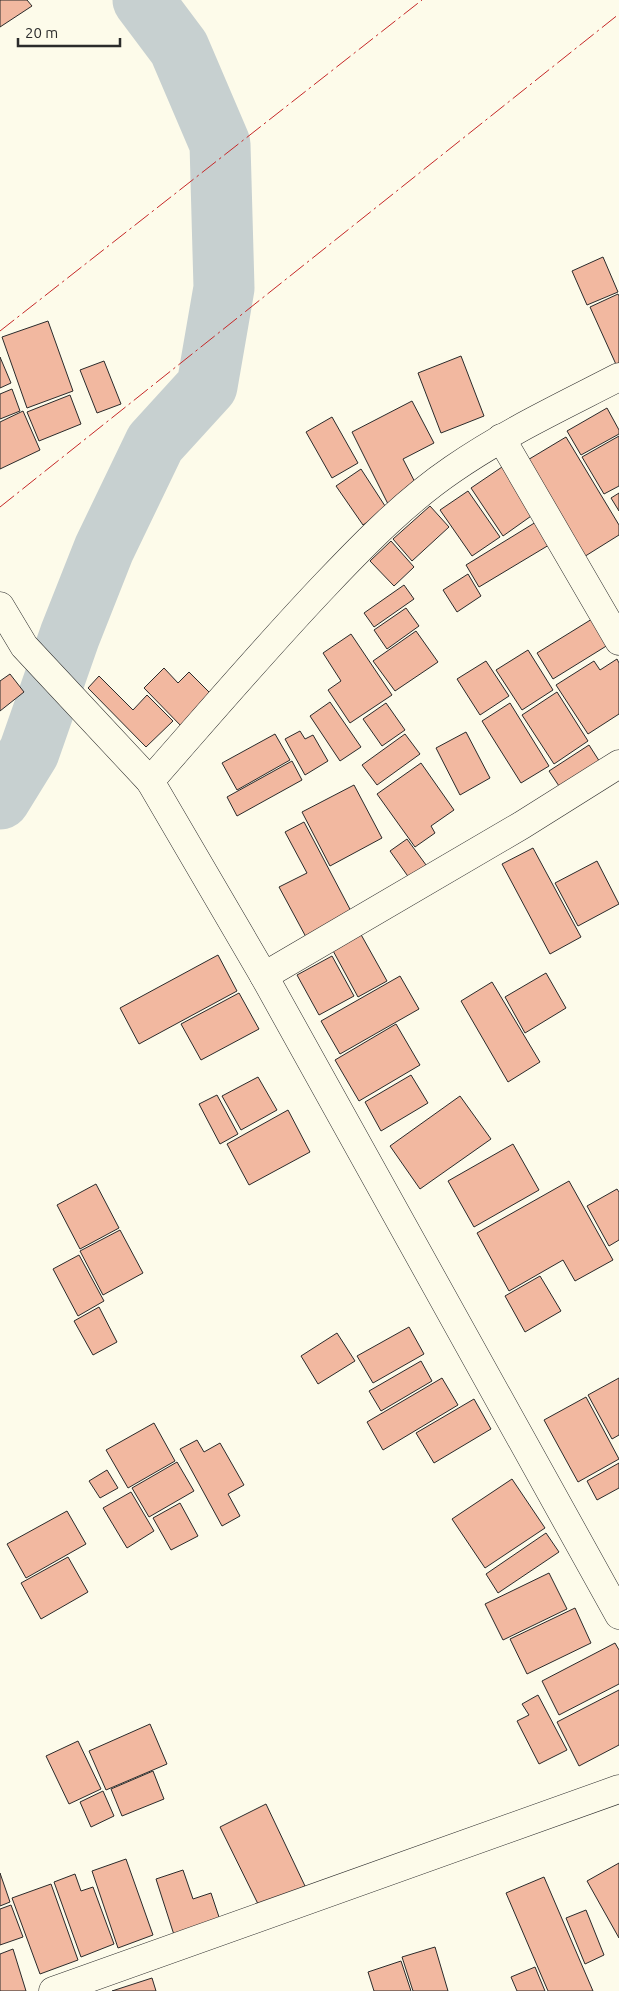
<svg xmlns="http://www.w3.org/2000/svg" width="619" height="1991" font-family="Ubuntu,sans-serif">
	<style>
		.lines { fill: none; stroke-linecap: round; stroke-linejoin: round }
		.river { stroke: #c7d0d0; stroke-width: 61 }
		.building { fill: #f2b8a0; stroke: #2b2b2b }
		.street-casing { stroke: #2b2b2b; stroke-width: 29 }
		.secondary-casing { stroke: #2b2b2b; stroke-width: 29 }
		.street { stroke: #fdfbea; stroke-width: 28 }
		.secondary { stroke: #fdfbea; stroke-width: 28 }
		.power { stroke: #c62828; stroke-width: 1; stroke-dasharray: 18 4 2.5 4; stroke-linecap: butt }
	</style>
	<rect width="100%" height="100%" fill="#fdfbea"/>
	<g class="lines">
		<!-- river -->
		<polyline class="river" points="0,799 29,752 70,635 104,549 155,443 207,386 224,288 220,144 179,48 143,0"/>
	</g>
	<!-- building -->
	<g class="building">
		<polygon points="0,0 27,0 32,6 0,27"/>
		<polygon points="603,257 618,292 587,305 572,271"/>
		<polygon points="618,294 619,296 619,371 590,307"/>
		<polygon points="48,321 73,391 27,408 2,337"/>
		<polygon points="461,356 484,416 441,433 418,373"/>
		<polygon points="0,357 11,383 0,388"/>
		<polygon points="104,361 121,404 97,413 80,370"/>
		<polygon points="12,389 20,411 0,419 0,394"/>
		<polygon points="70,395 81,424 39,441 27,412"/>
		<polygon points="412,401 434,443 403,459 419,490 389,506 352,432"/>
		<polygon points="607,408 619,430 619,434 581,455 567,431"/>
		<polygon points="23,411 40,450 0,469 0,422"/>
		<polygon points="332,417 358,463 332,478 306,432"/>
		<polygon points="619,436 619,486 604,494 582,457"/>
		<polygon points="566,437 619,525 619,535 579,560 521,464"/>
		<polygon points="502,467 534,514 503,536 471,488"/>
		<polygon points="361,469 387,509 363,525 336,486"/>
		<polygon points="468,491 500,537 472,556 440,510"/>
		<polygon points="619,493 619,511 611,498"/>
		<polygon points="430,506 449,527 412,561 393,539"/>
		<polygon points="536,522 549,545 479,587 466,565"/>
		<polygon points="391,541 414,567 394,586 370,561"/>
		<polygon points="468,574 481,596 457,612 443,590"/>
		<polygon points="404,585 414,599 374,627 364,613"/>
		<polygon points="406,608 419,626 387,649 374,630"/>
		<polygon points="592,619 608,645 553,679 537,653"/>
		<polygon points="416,631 438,662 395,691 373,661"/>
		<polygon points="351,634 392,695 350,723 328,690 341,681 323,653"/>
		<polygon points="528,650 553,690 522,710 496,670"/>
		<polygon points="617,659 619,663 619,714 588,734 556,685 594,661 600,670"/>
		<polygon points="486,661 509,696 480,715 457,679"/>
		<polygon points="164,668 178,683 189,672 216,699 185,730 144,688"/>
		<polygon points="10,674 24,692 0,711 0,681"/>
		<polygon points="99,676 133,710 147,695 173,721 146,747 88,688"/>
		<polygon points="557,692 588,741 554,764 522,715"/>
		<polygon points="330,702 361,747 340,761 310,716"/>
		<polygon points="386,703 405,730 382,746 363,719"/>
		<polygon points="510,703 549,766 521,783 482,721"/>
		<polygon points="300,731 305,739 313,735 328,761 305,775 285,739"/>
		<polygon points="466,732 490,778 460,795 436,748"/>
		<polygon points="275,734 290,760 237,790 222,763"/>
		<polygon points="405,734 420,754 377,785 362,765"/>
		<polygon points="589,745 605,770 565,795 549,771"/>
		<polygon points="292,761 302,780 237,816 227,797"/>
		<polygon points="421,763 454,810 431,826 435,833 415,847 377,794"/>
		<polygon points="354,785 382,838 330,866 302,812"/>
		<polygon points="304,822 352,913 306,937 279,887 307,873 285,832"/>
		<polygon points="407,839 429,869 412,882 390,851"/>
		<polygon points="533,848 581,937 550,954 502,864"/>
		<polygon points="597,861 619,904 578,926 555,883"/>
		<polygon points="359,931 387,981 358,997 331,947"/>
		<polygon points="218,955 237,991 139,1044 120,1008"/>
		<polygon points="332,956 354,996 319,1015 297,975"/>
		<polygon points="546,973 566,1008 525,1033 505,997"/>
		<polygon points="400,976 419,1009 340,1054 321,1021"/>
		<polygon points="492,982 540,1062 508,1082 461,1001"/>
		<polygon points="239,993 259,1029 201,1060 181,1024"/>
		<polygon points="396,1024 420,1065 359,1101 335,1060"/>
		<polygon points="411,1075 428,1103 381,1131 365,1102"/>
		<polygon points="258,1077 277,1110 241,1130 222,1096"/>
		<polygon points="217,1095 238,1134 220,1144 199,1104"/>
		<polygon points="460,1096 491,1139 420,1189 390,1146"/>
		<polygon points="288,1110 310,1152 249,1185 227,1144"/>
		<polygon points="513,1144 539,1190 474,1227 448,1181"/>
		<polygon points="569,1181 613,1260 575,1281 563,1260 509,1291 477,1233"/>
		<polygon points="96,1184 119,1228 80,1249 57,1205"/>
		<polygon points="617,1189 619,1192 619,1240 609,1246 587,1206"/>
		<polygon points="120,1230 143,1273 103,1295 80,1251"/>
		<polygon points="79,1255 104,1301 78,1316 53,1269"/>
		<polygon points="540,1276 561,1311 525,1332 505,1296"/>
		<polygon points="99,1307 117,1342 93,1355 74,1321"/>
		<polygon points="409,1327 424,1354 373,1383 357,1356"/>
		<polygon points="337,1333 355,1361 318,1384 301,1356"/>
		<polygon points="421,1361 432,1381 381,1411 369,1391"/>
		<polygon points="442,1378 458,1405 383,1450 367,1422"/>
		<polygon points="619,1378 619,1435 612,1439 588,1395"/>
		<polygon points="586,1397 619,1459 578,1482 544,1420"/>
		<polygon points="474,1399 491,1429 434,1463 416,1433"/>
		<polygon points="154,1423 175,1461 128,1488 106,1450"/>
		<polygon points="197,1440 204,1452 220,1443 244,1485 228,1494 240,1516 222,1526 180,1449"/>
		<polygon points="177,1462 194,1491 149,1517 132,1488"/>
		<polygon points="619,1463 619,1488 597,1500 587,1481"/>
		<polygon points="107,1470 118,1488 100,1498 89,1481"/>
		<polygon points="512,1479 545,1528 485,1568 452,1519"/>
		<polygon points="131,1492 154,1531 127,1548 103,1508"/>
		<polygon points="180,1503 198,1536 171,1550 153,1518"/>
		<polygon points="67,1511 86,1544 26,1578 7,1544"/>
		<polygon points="546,1533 559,1552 498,1593 486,1574"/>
		<polygon points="68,1557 88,1592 41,1619 21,1583"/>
		<polygon points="549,1573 567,1609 503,1640 485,1604"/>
		<polygon points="575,1608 591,1643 527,1674 510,1639"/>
		<polygon points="615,1643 619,1650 619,1684 559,1715 542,1681"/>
		<polygon points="619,1690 619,1745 579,1766 557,1722"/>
		<polygon points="538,1695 567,1750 539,1764 517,1721 529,1715 522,1704"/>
		<polygon points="150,1724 167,1764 106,1790 89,1751"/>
		<polygon points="78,1741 101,1789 69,1804 46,1756"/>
		<polygon points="153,1771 164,1799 122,1816 111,1789"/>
		<polygon points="103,1791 114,1816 91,1827 80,1802"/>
		<polygon points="266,1804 305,1886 260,1908 220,1827"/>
		<polygon points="126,1859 153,1935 118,1948 92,1871"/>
		<polygon points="619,1863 619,1938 587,1881"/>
		<polygon points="183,1870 193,1899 211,1893 222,1926 176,1941 156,1879"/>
		<polygon points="0,1873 10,1902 0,1906"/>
		<polygon points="75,1874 81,1891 93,1887 114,1944 81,1957 54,1882"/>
		<polygon points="544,1877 593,1991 548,1991 506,1893"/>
		<polygon points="51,1884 78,1960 40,1974 12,1898"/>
		<polygon points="11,1905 23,1937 0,1945 0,1909"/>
		<polygon points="586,1910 604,1955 585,1964 566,1918"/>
		<polygon points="435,1947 448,1991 413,1991 402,1957"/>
		<polygon points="13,1949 26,1991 0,1991 0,1954"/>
		<polygon points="401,1961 411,1991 374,1991 368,1972"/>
		<polygon points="535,1967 545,1991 517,1991 511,1977"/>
		<polygon points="152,1978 156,1991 112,1991"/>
	</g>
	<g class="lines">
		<!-- street casing -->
		<g class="street-casing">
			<g id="street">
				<polyline points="501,438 619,641"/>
				<path d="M150 781C208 715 266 647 327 583 366 542 406 501 453 469 505 433 563 406 619 377"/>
				<polyline points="264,976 522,825 619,764"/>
			</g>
		</g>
		<!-- secondary casing -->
		<g class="secondary-casing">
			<g id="secondary">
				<polyline points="0,606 24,646 150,781 264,976 619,1615"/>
				<polyline points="53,1991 619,1789"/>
			</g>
		</g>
		<!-- street -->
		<use href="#street" class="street"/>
		<!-- secondary -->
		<use href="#secondary" class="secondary"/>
		<!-- power -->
		<g class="power">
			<polyline points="0,331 422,0"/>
			<polyline points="0,507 619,14"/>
		</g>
	</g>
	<!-- scale -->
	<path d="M18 38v8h102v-8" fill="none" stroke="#2b2b2b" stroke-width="2.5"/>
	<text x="25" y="38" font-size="15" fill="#2b2b2b" stroke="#fdfbea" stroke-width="4" paint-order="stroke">20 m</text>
</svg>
